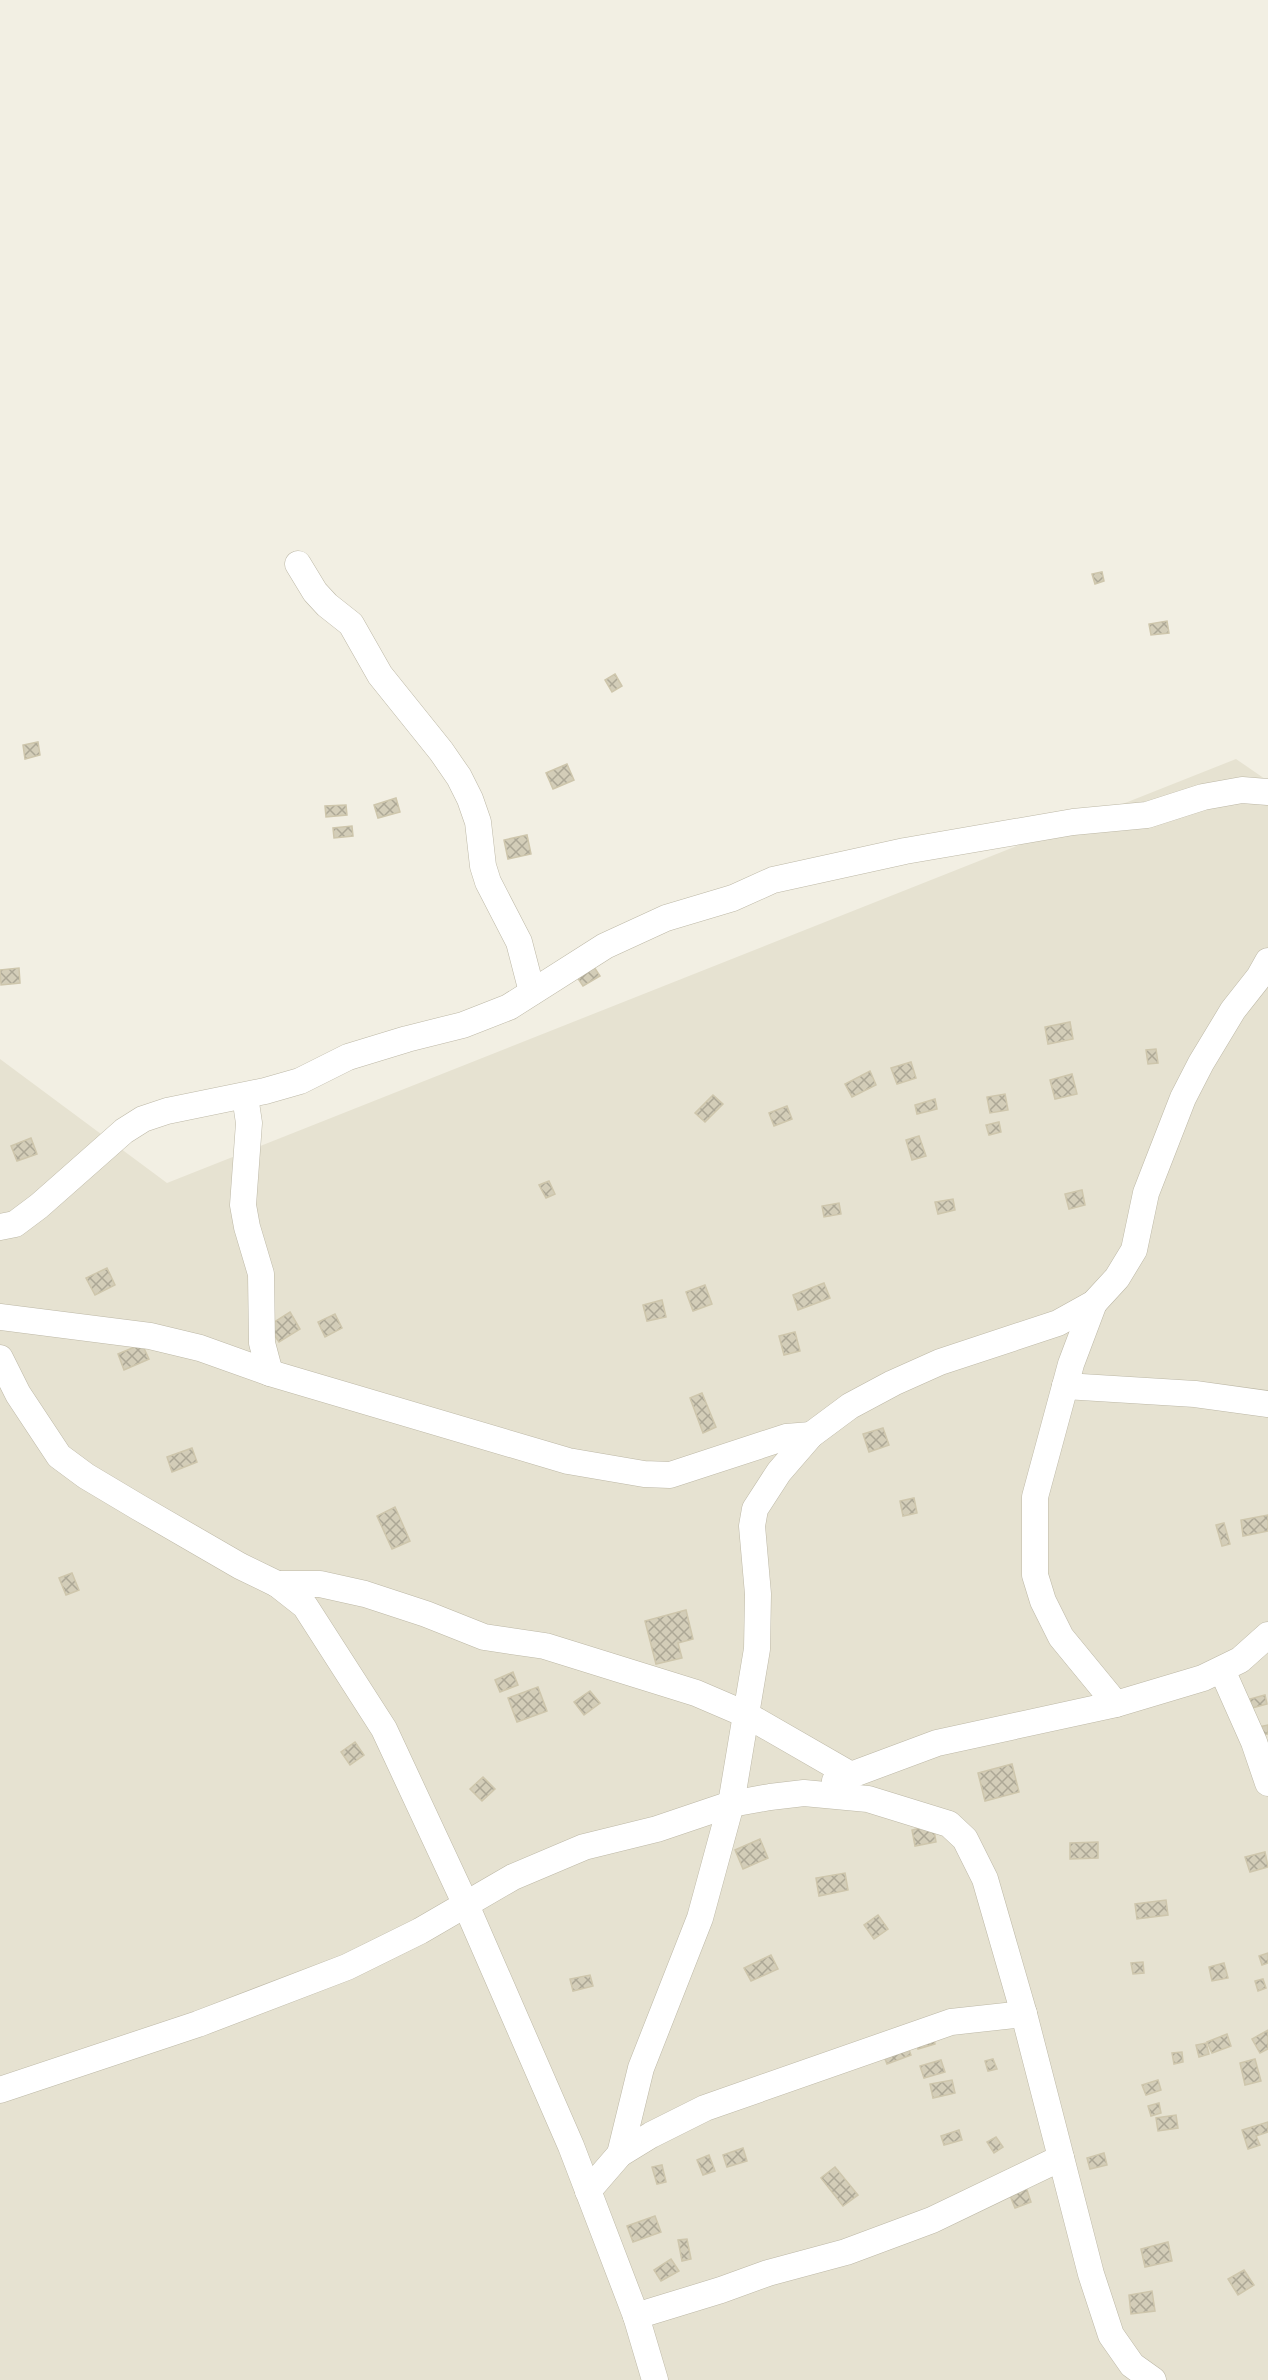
<svg xmlns="http://www.w3.org/2000/svg" width="1268" height="2380" font-family="Arial,sans-serif">
	<style>
		.residential { fill: #e6e2d1 }
		.building { fill: url(#building-cross-hatch); stroke: #cec6ac; stroke-width: 1.5 }
		.lines { fill: none; stroke-linecap: round; stroke-linejoin: round }
		.minor-casing { stroke: #bdb8a6; stroke-width: 27 }
		.minor { stroke: #fff; stroke-width: 26 }
	</style>
	<defs>
		<pattern id="building-cross-hatch" width="8" height="8" patternUnits="userSpaceOnUse" patternTransform="scale(1.5)"><rect width="8" height="8" fill="#d3cdb8"/><path d="M0 0l8 8M0 8l8-8" fill="none" stroke="#ada896"/></pattern>
	</defs>
	<rect width="100%" height="100%" fill="#f2efe3"/>
	<!-- residential -->
	<polygon class="residential" points="1236,759 1268,781 1268,2380 0,2380 0,1059 167,1183"/>
	<!-- building -->
	<g class="building">
		<polygon points="1102,572 1104,581 1095,584 1092,574"/>
		<polygon points="1167,621 1169,633 1151,635 1149,624"/>
		<polygon points="615,674 622,686 612,692 605,680"/>
		<polygon points="38,742 40,755 25,759 23,745"/>
		<polygon points="567,764 574,780 553,789 546,773"/>
		<polygon points="396,798 400,812 378,818 374,805"/>
		<polygon points="346,805 347,815 326,817 325,806"/>
		<polygon points="352,826 353,836 334,838 333,828"/>
		<polygon points="527,835 531,854 508,859 504,840"/>
		<polygon points="594,967 600,976 583,986 577,977"/>
		<polygon points="19,968 20,983 1,985 0,970"/>
		<polygon points="1070,1022 1073,1039 1048,1044 1045,1027"/>
		<polygon points="1156,1049 1158,1063 1148,1064 1146,1050"/>
		<polygon points="911,1062 916,1078 897,1084 891,1068"/>
		<polygon points="870,1071 876,1085 852,1097 845,1084"/>
		<polygon points="1072,1074 1077,1094 1055,1099 1050,1080"/>
		<polygon points="1005,1094 1008,1110 990,1113 987,1097"/>
		<polygon points="713,1095 723,1104 705,1122 695,1113"/>
		<polygon points="935,1099 937,1109 917,1114 915,1105"/>
		<polygon points="787,1106 792,1119 774,1126 769,1113"/>
		<polygon points="999,1122 1001,1132 989,1135 986,1125"/>
		<polygon points="919,1136 926,1156 912,1160 906,1140"/>
		<polygon points="31,1138 37,1154 17,1161 11,1146"/>
		<polygon points="549,1181 555,1194 546,1198 539,1185"/>
		<polygon points="1082,1190 1085,1205 1069,1209 1065,1194"/>
		<polygon points="953,1199 955,1210 938,1214 935,1202"/>
		<polygon points="839,1203 841,1214 824,1217 822,1206"/>
		<polygon points="107,1268 115,1285 95,1295 86,1278"/>
		<polygon points="824,1283 830,1298 798,1310 793,1295"/>
		<polygon points="705,1285 712,1304 693,1311 686,1292"/>
		<polygon points="662,1300 666,1317 647,1321 643,1305"/>
		<polygon points="290,1312 300,1329 279,1342 268,1326"/>
		<polygon points="335,1314 342,1328 325,1337 318,1322"/>
		<polygon points="795,1332 800,1351 784,1355 779,1336"/>
		<polygon points="142,1344 149,1359 124,1370 118,1354"/>
		<polygon points="702,1393 716,1427 703,1433 690,1398"/>
		<polygon points="883,1428 889,1445 869,1452 863,1434"/>
		<polygon points="192,1448 197,1462 172,1472 167,1457"/>
		<polygon points="914,1498 917,1513 903,1516 900,1501"/>
		<polygon points="395,1507 410,1541 392,1549 377,1516"/>
		<polygon points="1268,1515 1268,1531 1243,1536 1241,1520"/>
		<polygon points="1224,1523 1230,1544 1222,1546 1216,1525"/>
		<polygon points="72,1573 79,1590 66,1595 59,1578"/>
		<polygon points="686,1610 693,1639 678,1643 682,1658 656,1664 645,1621"/>
		<polygon points="513,1672 518,1685 500,1692 495,1680"/>
		<polygon points="538,1687 547,1711 517,1722 508,1698"/>
		<polygon points="590,1691 600,1703 584,1715 574,1702"/>
		<polygon points="1265,1695 1267,1704 1252,1708 1250,1699"/>
		<polygon points="1268,1725 1268,1734 1259,1735 1258,1727"/>
		<polygon points="355,1742 364,1755 350,1765 341,1752"/>
		<polygon points="1012,1764 1019,1792 985,1801 978,1773"/>
		<polygon points="483,1777 495,1789 482,1801 470,1789"/>
		<polygon points="933,1825 936,1842 915,1846 912,1830"/>
		<polygon points="760,1839 768,1858 743,1869 735,1850"/>
		<polygon points="1098,1842 1098,1858 1070,1859 1070,1843"/>
		<polygon points="1265,1852 1268,1867 1250,1872 1245,1857"/>
		<polygon points="845,1873 848,1890 819,1896 816,1878"/>
		<polygon points="1166,1900 1168,1915 1137,1919 1135,1904"/>
		<polygon points="878,1915 888,1929 874,1939 864,1925"/>
		<polygon points="1268,1953 1268,1963 1262,1965 1259,1956"/>
		<polygon points="771,1955 778,1969 751,1981 744,1968"/>
		<polygon points="1143,1962 1144,1973 1133,1974 1131,1963"/>
		<polygon points="1224,1963 1228,1978 1212,1981 1209,1967"/>
		<polygon points="590,1975 593,1986 573,1991 570,1979"/>
		<polygon points="1263,1979 1266,1988 1258,1991 1255,1981"/>
		<polygon points="1268,2030 1268,2049 1260,2053 1252,2039"/>
		<polygon points="1227,2034 1231,2046 1212,2053 1207,2042"/>
		<polygon points="933,2035 935,2044 918,2049 915,2040"/>
		<polygon points="906,2042 911,2055 887,2064 882,2051"/>
		<polygon points="1206,2043 1209,2054 1199,2057 1196,2045"/>
		<polygon points="1182,2052 1183,2062 1174,2064 1172,2053"/>
		<polygon points="993,2059 997,2069 988,2071 985,2061"/>
		<polygon points="1255,2059 1261,2081 1245,2085 1240,2063"/>
		<polygon points="941,2060 945,2072 924,2078 920,2066"/>
		<polygon points="952,2080 955,2093 933,2098 930,2084"/>
		<polygon points="1158,2080 1161,2090 1146,2095 1142,2085"/>
		<polygon points="1159,2103 1161,2113 1151,2116 1148,2106"/>
		<polygon points="1176,2115 1178,2128 1158,2131 1156,2118"/>
		<polygon points="1268,2122 1268,2132 1256,2136 1260,2145 1248,2149 1242,2130"/>
		<polygon points="959,2130 962,2140 944,2145 941,2136"/>
		<polygon points="996,2137 1003,2147 994,2153 987,2142"/>
		<polygon points="743,2148 747,2161 727,2167 723,2155"/>
		<polygon points="1104,2153 1107,2165 1090,2169 1087,2158"/>
		<polygon points="709,2155 715,2171 703,2175 697,2160"/>
		<polygon points="662,2165 666,2182 657,2184 652,2167"/>
		<polygon points="835,2167 858,2195 843,2206 821,2178"/>
		<polygon points="1026,2187 1031,2202 1015,2208 1009,2193"/>
		<polygon points="655,2216 661,2232 633,2242 627,2226"/>
		<polygon points="687,2239 691,2259 682,2261 678,2240"/>
		<polygon points="1168,2242 1172,2261 1145,2267 1141,2249"/>
		<polygon points="671,2259 679,2271 661,2281 654,2270"/>
		<polygon points="1244,2270 1254,2285 1238,2295 1228,2279"/>
		<polygon points="1152,2291 1155,2311 1131,2314 1129,2295"/>
	</g>
	<g class="lines">
		<!-- minor casing -->
		<g class="minor-casing">
			<g id="minor">
				<polyline points="298,564 315,592 327,605 351,624 380,675 441,751 459,777 470,799 478,822 483,866 488,882 519,942 532,992"/>
				<polyline points="245,1096 249,1123 243,1205 247,1227 261,1274 262,1343 270,1373"/>
				<polyline points="0,1227 15,1224 39,1206 124,1131 143,1119 167,1111 265,1091 300,1081 348,1057 407,1039 463,1025 509,1007 605,946 666,918 733,898 773,880 905,851 1073,822 1147,815 1203,797 1242,790 1268,792"/>
				<polyline points="1094,1303 1071,1364 1035,1497 1035,1575 1043,1601 1061,1637 1116,1704"/>
				<polyline points="0,1317 150,1336 200,1348 270,1373 568,1461 644,1474 670,1475 786,1437 811,1435"/>
				<polyline points="0,1358 18,1394 59,1456 86,1476 138,1507 240,1566 277,1584 305,1606 384,1729 466,1905 571,2146 636,2316 721,2290 768,2273 846,2252 932,2220 1061,2158"/>
				<polyline points="1065,1386 1195,1394 1268,1404"/>
				<polyline points="277,1584 320,1584 365,1594 426,1614 484,1637 545,1646 696,1693 745,1714 851,1775"/>
				<polyline points="1222,1670 1254,1742 1268,1783"/>
				<polyline points="835,1781 937,1743 1116,1704 1203,1678 1240,1660 1268,1635"/>
				<polyline points="0,2090 198,2024 347,1967 420,1931 513,1877 584,1847 657,1829 731,1804 770,1797 804,1793 868,1799 949,1824 965,1839 985,1879 1024,2014 1091,2274 1111,2335 1132,2365 1153,2380"/>
				<polyline points="620,2154 641,2068 700,1918 731,1804 757,1649 758,1594 752,1526 755,1509 779,1472 811,1435 850,1406 893,1383 940,1362 1058,1323 1094,1303 1117,1278 1134,1250 1146,1193 1183,1098 1201,1063 1233,1010 1259,977 1268,961"/>
				<polyline points="588,2191 620,2154 651,2135 705,2108 951,2022 1024,2014"/>
				<polyline points="636,2316 655,2380"/>
			</g>
		</g>
		<!-- minor -->
		<use href="#minor" class="minor"/>
	</g>
</svg>
